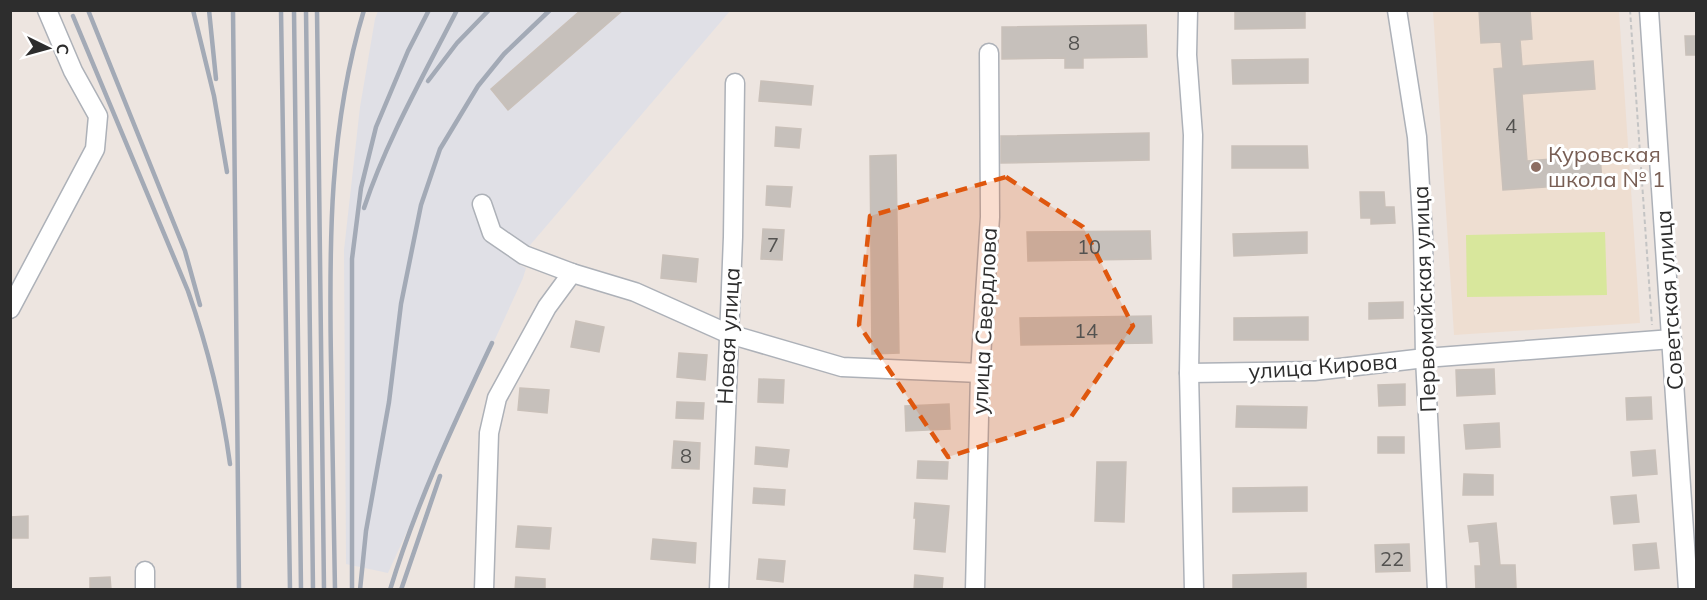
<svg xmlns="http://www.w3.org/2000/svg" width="1707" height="600" font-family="Mulish,sans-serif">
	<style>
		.industrial { fill: #e0e0e6 }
		.education { fill: #eeded1 }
		.pitch { fill: #d8e79c }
		.building { fill: #c6c0bb; stroke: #c9c0b9; stroke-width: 1.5 }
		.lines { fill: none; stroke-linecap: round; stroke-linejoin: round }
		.minor-casing { stroke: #adb1b8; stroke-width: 21 }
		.path { stroke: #c4c4c4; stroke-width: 2; stroke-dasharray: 4.5 3; stroke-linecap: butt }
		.minor { stroke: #fff; stroke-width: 18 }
		.rail { stroke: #a3aab6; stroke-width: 4.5 }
		.marked { fill: #df570e; fill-opacity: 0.2; stroke: #df570e; stroke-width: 4.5; stroke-dasharray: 12 8; stroke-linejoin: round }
		.education-dot { fill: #8d6e63; stroke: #fff; stroke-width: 2 }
		.labels { text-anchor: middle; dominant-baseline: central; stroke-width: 6; stroke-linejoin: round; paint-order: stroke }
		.number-label { font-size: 20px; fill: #535250 }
		.education-label { font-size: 22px; fill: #785e54; stroke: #fff; text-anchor: start }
		.street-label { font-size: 22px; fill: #2d2d2d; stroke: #fff }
	</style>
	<rect width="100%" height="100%" fill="#ede5e0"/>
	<!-- industrial -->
	<polygon class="industrial" points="378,11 730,11 531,244 518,264 526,268 523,278 388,573 346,564 344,250 360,107 375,19"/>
	<!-- education -->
	<polygon class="education" points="1433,11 1619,11 1640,323 1454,335"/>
	<!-- pitch -->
	<polygon class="pitch" points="1605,232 1607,295 1467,297 1466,235"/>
	<!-- building -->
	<g class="building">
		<polygon points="581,10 623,10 508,110 491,89"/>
		<polygon points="1235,10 1305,10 1305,28 1235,29"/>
		<polygon points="1479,10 1530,10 1532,39 1520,40 1522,66 1593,61 1595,89 1522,94 1527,161 1600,155 1602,183 1503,190 1494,69 1503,68 1501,42 1481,43"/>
		<polygon points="1146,25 1147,57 1083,58 1083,68 1065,68 1065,58 1002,59 1002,27"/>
		<polygon points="1685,36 1696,36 1696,55 1686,55"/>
		<polygon points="1308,59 1308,83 1233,84 1232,60"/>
		<polygon points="761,81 813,86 811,105 759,101"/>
		<polygon points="776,127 801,129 799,148 775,146"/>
		<polygon points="1149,133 1149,160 1001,163 1001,136"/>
		<polygon points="1232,146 1307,146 1308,168 1232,168"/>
		<polygon points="896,155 899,353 872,354 870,156"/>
		<polygon points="767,186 792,187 790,207 766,205"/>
		<polygon points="1360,192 1384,192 1385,207 1394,207 1395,223 1371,224 1371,218 1361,218"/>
		<polygon points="763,229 784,230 782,260 761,259"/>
		<polygon points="1150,231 1151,259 1028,261 1027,232"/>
		<polygon points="1307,232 1307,253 1234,256 1233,234"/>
		<polygon points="663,255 698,259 696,282 661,278"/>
		<polygon points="1403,302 1403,318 1369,319 1369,303"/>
		<polygon points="1151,316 1152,343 1021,345 1020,318"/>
		<polygon points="1308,317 1308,340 1234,340 1234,318"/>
		<polygon points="576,321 604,327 599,352 571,347"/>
		<polygon points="679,353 707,355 705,380 677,377"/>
		<polygon points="1494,369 1495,394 1457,396 1456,370"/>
		<polygon points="759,379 784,380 783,403 758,402"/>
		<polygon points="1405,384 1405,405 1379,406 1378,385"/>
		<polygon points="520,388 549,390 547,413 518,410"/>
		<polygon points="1651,397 1652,419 1627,420 1626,398"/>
		<polygon points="677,402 704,403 703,419 676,418"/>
		<polygon points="949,404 950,429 906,431 905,406"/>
		<polygon points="1237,406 1307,407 1306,428 1236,427"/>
		<polygon points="1499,423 1500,447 1466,449 1464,425"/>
		<rect x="1378" y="437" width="26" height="16"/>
		<polygon points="674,441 700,443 699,469 672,468"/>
		<polygon points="756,447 789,450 787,467 755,464"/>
		<polygon points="1655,450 1657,474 1633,476 1631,452"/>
		<polygon points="918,461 948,462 947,479 917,478"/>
		<polygon points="1097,462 1126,462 1124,522 1095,521"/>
		<polygon points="1464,474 1493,475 1493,495 1463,495"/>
		<polygon points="1307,487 1307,511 1233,512 1233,488"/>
		<polygon points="754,488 785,490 784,505 753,503"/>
		<polygon points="1636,495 1639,522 1614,524 1611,497"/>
		<polygon points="915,503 949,506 945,552 914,549 916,518 914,518"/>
		<polygon points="28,516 28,538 10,538 10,517"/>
		<polygon points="1496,523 1500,565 1515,565 1516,588 1476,590 1475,566 1481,566 1479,541 1470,542 1468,526"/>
		<polygon points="518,526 551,528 549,549 516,547"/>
		<polygon points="653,539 696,543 695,563 651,559"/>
		<polygon points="1656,543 1659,568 1635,570 1633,545"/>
		<polygon points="1409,544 1410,571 1376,572 1375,545"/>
		<polygon points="759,559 785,561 783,582 757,579"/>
		<polygon points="1306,573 1306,590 1233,590 1233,575"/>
		<polygon points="915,575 943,578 942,590 914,590"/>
		<polygon points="110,577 111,590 90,590 90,578"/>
		<polygon points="516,577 545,579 545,590 515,590"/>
	</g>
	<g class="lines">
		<!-- minor casing -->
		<g class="minor-casing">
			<g id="minor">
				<polyline points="1188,10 1187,55 1193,135 1189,373 1194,590"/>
				<polyline points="1397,10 1417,137 1423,236 1425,358 1437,590"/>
				<polyline points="1649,10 1688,590"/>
				<polyline points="482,204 492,233 524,255 572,273 635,292 729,334 842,367 980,373"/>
				<polyline points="10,309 95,149 98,116 73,71 47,10"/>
				<polyline points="1189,373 1314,371 1425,358 1672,339"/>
				<polyline points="145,590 145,571"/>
				<polyline points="484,590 489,433 497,398 547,307 572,273"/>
				<polyline points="719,590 733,237 735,83"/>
				<polyline points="975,590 980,373 990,217 989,53"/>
			</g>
		</g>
		<!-- path -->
		<polyline class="path" points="1630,10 1652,325"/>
		<!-- minor -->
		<use href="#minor" class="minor"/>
		<!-- rail -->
		<g class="rail">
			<polyline points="88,10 185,251 200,305"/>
			<polyline points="193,10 214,96 227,172"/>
			<polyline points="209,10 216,79"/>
			<polyline points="233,10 239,590"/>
			<polyline points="281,10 290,590"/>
			<polyline points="294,10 301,590"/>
			<polyline points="306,10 313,590"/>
			<polyline points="317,10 324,590"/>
			<path d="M73 16 188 291C208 348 222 405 230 464"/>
			<polyline points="428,81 457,43 489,10"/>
			<path d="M364 208C387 139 424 75 457 10"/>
			<path d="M335 590C334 514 333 438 331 362 329 242 329 126 364 10"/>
			<polyline points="352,590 352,259 361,188 376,127 408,51 429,10"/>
			<polyline points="360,590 366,531 389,402 401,304 421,205 440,149 478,86 504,54 550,10"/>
			<path d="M390 590C416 504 454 423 492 343"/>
			<polyline points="401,590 440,476"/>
		</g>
	</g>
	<!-- marked area -->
	<path class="marked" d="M1006 177 1083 227 1133 326 1071 417 948 457 859 325 870 216Z"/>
	<!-- markers -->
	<circle class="education-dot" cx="1536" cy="167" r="6"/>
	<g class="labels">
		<!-- number labels -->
		<g class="number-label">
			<text x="1074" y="42">8</text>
			<text x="1511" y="125">4</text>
			<text x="773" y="244">7</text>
			<text x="1089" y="246">10</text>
			<text x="1086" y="330">14</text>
			<text x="686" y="455">8</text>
			<text x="1392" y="558">22</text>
		</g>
		<!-- education labels -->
		<g class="education-label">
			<text x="1548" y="154">Куровская<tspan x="1548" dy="25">школа № 1</tspan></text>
		</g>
		<!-- street labels -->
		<g class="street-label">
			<text transform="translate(1424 299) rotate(-92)">Первомайская улица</text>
			<text transform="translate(1669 300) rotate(-94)">Советская улица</text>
			<text transform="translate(984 321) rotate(-87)">улица Свердлова</text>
			<text transform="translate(728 336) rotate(-87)">Новая улица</text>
			<text transform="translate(1323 366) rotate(-4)">улица Кирова</text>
		</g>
	</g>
	<!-- border -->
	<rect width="1707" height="600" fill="none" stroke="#2d2d2d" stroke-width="24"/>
	<!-- north arrow -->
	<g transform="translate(48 48) rotate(95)" stroke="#ffffff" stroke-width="4.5" paint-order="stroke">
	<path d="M0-4.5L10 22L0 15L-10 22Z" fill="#2d2d2d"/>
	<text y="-9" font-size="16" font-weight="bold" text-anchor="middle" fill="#2d2d2d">С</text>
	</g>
</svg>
